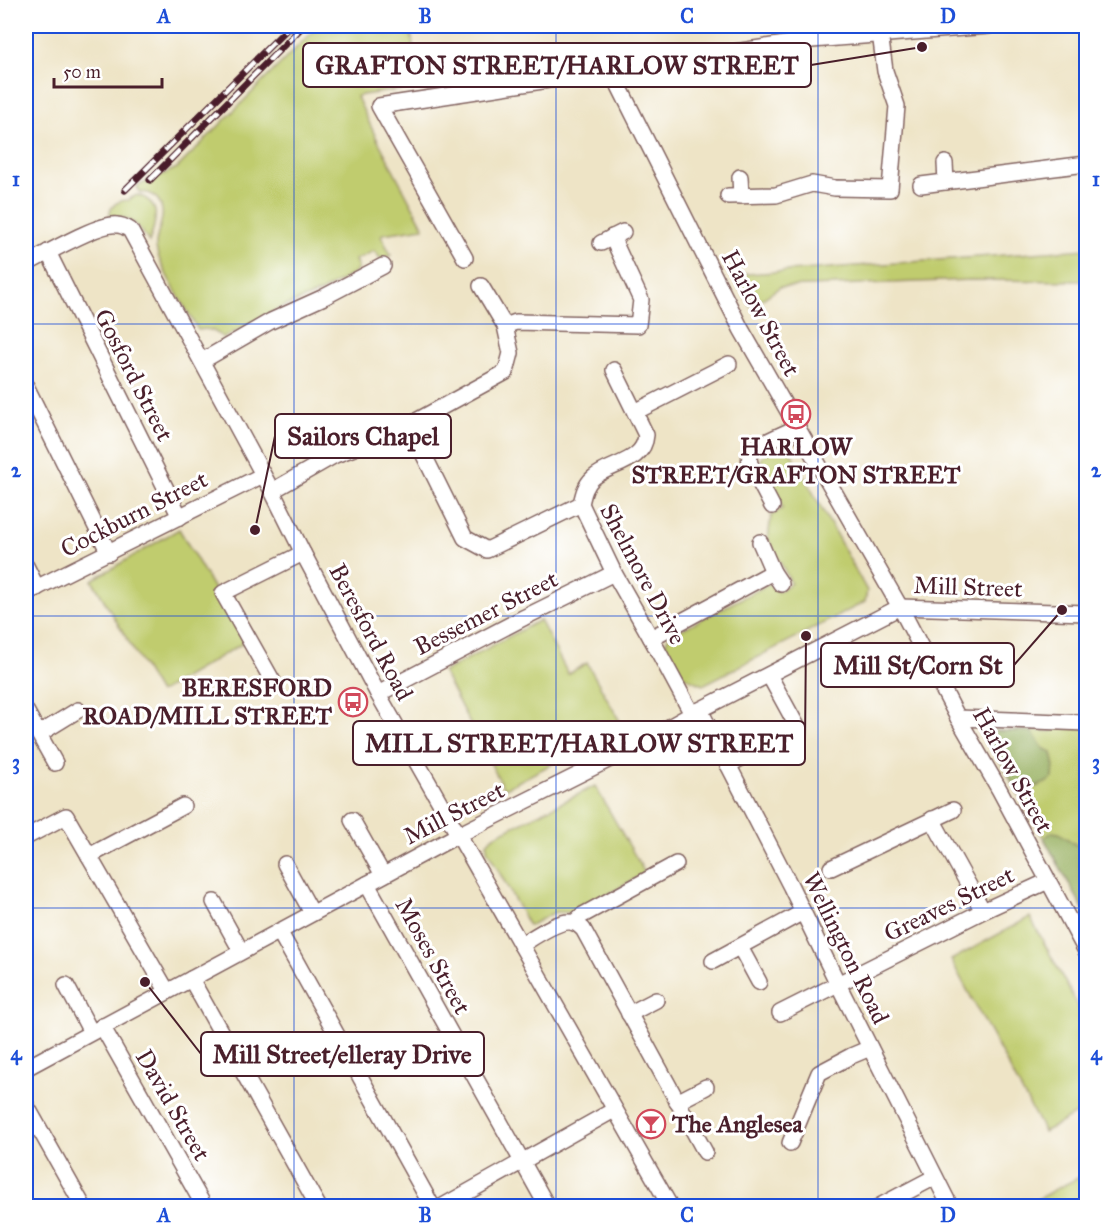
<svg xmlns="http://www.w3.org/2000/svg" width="1112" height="1232" font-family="'IM FELL Great Primer',serif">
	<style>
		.green { fill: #c0cc6e; stroke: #85764c; stroke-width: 1.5 }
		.forest { fill: #98b061; stroke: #716846; stroke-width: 1.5 }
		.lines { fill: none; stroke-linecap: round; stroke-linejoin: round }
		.minor-casing { stroke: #836461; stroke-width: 18 }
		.minor { stroke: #fff; stroke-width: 15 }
		.rail-casing { stroke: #4a1f2b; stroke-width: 7 }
		.rail { stroke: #fff; stroke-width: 4.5; stroke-dasharray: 14; stroke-linecap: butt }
		.grid { fill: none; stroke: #1d4ed8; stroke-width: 1.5; stroke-opacity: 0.55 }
		.labels { text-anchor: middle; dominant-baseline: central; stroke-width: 6; stroke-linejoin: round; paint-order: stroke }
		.street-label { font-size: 24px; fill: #4a1f2b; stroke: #fff }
		.poi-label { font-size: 24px; font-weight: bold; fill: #4a1f2b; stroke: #fff }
		.leader { fill: none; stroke: #4a1f2b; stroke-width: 2 }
		.callout-dot { fill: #4a1f2b; stroke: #fff; stroke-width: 2 }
		.callout { fill: #fff; stroke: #4a1f2b; stroke-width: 2 }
		.callout-label { font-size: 26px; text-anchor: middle; font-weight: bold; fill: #4a1f2b }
		.neatline { fill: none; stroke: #1d4ed8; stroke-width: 2 }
		.grid-label { font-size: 20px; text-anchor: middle; font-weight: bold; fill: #1d4ed8 }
	</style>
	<rect width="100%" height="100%" fill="#fff"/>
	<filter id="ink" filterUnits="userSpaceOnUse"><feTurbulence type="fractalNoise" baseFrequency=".0167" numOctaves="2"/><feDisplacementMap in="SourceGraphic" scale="12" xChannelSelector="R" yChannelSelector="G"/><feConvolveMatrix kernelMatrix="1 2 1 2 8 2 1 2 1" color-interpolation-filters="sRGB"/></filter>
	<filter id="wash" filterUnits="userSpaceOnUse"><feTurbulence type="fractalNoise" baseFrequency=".008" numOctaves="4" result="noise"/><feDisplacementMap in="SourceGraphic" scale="24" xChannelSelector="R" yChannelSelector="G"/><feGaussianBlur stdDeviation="1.35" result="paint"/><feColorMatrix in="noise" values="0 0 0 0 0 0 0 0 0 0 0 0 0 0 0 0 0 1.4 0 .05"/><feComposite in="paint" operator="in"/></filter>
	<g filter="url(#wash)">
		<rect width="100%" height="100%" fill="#eee4c6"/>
		<!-- green -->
		<g class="green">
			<path d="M321 26H410L420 87 362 95 357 97 374 133 424 228 383 234 381 236 391 255 383 259 380 258 374 251 355 260 358 267 356 272 321 292 280 308 223 338C214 330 209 328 198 330 188 311 158 266 156 247 155 233 166 219 161 206 158 196 149 191 140 193L137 186 177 168 312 32Z"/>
			<path d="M137 195C163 202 156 223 149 242 138 225 132 216 110 216 109 205 119 200 129 200L131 198Z"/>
			<polygon points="1086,249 1086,281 971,280 780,287 751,307 735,275"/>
			<polygon points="784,445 788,447 867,591 865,602 703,685 683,676 666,648 666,642 669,636 771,583 778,592 791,583 768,539 771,516 783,508 762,463 761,458 765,454"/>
			<polygon points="179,529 245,642 159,693 92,580"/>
			<polygon points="540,620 568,674 587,663 623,727 504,789 443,672"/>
			<polygon points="1051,727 1086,728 1086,914 984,731 1053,731"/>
			<polygon points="595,786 645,873 576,913 555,912 529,926 487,850 487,843 492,837"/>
			<polygon points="1030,917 1086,1021 1086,1108 1044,1132 951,960"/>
			<polygon points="1086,1174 1086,1197 1069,1206 1026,1206 1052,1191"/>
		</g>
		<!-- forest -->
		<g class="forest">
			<path d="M984 731H1031L1043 748 1052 753 1054 762 1053 778C1044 786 1030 787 1019 795Z"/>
			<polygon points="1052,832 1059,833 1086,852 1086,914 1044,838"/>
		</g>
	</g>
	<g filter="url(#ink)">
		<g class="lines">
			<!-- minor casing -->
			<g class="minor-casing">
				<g id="minor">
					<polyline points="611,70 741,329 900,607 958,718 999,789 1086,951"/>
					<polyline points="945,163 946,182"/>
					<polyline points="740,177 741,196"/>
					<polyline points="921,185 1086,164"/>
					<polyline points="728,196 776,195 812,184 835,188 890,189 897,106 885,71 880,33"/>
					<polyline points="601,243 623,232"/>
					<polyline points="48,252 180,517"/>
					<polyline points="465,258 379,106 812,40 989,26"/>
					<path d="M26 264C44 255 100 222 117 225 122 225 127 228 130 230L272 491 303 553 378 694 670 1206"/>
					<polyline points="505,326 516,322 638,325 641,300 612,237"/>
					<polyline points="202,361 271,321 324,297 383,266"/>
					<path d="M614 370 646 435C644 463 610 463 593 478 585 485 583 495 581 504L614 573 651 638 692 714"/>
					<polyline points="26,386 109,553"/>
					<polyline points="635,412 729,364"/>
					<polyline points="409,425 465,538 487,550 581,504"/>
					<polyline points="272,491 335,455 362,445 409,425 506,372 511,353 505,326 481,286"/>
					<path d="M772 506 750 464C749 459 749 454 753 450 760 443 788 432 798 427"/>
					<polyline points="760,542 773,572 781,584"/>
					<polyline points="26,566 37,588"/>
					<polyline points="26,593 263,475"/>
					<polyline points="651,638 773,572"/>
					<polyline points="276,687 223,593 303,553"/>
					<polyline points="378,694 525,617 614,573"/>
					<polyline points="700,710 791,887 838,984 950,1206"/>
					<polyline points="26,711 55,763"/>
					<polyline points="958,718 1086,723"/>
					<polyline points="39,734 78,710"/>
					<polyline points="728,765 798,728 769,675"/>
					<polyline points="932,819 983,911"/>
					<polyline points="352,820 383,875"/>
					<polyline points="26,837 66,816 167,991"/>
					<polyline points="89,856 183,806"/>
					<polyline points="285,864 312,913"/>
					<polyline points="831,868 953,810"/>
					<polyline points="367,884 547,1206"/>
					<polyline points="214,902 241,951"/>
					<polyline points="574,923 581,916 676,864"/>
					<polyline points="279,931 432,1206"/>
					<path d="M521 945C533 938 561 917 575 923 578 924 580 927 583 929L705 1152"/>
					<polyline points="740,947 759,982"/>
					<polyline points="713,961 803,912"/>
					<polyline points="191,979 318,1206"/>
					<polyline points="66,985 91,1032"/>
					<polyline points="780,1013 983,911 1048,881"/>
					<polyline points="629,1014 656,1000"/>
					<polyline points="102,1026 204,1206"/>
					<polyline points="26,1068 458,835 632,748 692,714 900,607 1086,613"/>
					<polyline points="677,1102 706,1087"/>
					<polyline points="26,1105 83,1206"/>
					<polyline points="790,1143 819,1073 851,1056 870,1048"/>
					<polyline points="443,1206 614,1110"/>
					<polyline points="880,1206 935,1177"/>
				</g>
			</g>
			<!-- minor -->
			<use href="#minor" class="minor"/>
			<!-- rail casing -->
			<g class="rail-casing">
				<g id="rail">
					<polyline points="150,180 303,26"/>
					<polyline points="125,190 290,26"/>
				</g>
			</g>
			<!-- rail -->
			<use href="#rail" class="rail"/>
		</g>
	</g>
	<!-- grid -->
	<path class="grid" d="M294 26V1206M556 26V1206M818 26V1206M26 324H1086M26 616H1086M26 908H1086"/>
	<!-- icons -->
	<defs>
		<g id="bus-ring" transform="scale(1.5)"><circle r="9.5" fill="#fff" stroke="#d1495b" stroke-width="1.5"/><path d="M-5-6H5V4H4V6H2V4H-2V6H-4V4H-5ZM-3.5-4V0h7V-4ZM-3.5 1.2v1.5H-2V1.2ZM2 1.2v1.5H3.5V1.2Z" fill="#d1495b"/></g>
		<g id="bar-ring" transform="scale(1.5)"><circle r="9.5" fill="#fff" stroke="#d1495b" stroke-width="1.5"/><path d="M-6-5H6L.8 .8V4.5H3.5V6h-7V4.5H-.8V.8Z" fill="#d1495b"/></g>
	</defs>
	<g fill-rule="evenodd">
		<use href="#bus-ring" x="796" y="414"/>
		<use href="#bus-ring" x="353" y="702"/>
		<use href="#bar-ring" x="651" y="1124"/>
	</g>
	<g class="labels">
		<!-- street labels -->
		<g class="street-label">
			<text transform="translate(761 313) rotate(62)">Harlow Street</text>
			<text transform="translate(134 375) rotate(63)">Gosford Street</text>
			<text transform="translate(134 514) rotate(-27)">Cockburn Street</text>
			<text transform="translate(643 574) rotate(62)">Shelmore Drive</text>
			<text transform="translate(968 587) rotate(2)">Mill Street</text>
			<text transform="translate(486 613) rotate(-27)">Bessemer Street</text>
			<text transform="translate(371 632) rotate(62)">Beresford Road</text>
			<text transform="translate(1013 770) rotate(61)">Harlow Street</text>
			<text transform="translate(454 813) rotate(-27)">Mill Street</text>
			<text transform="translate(949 904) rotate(-26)">Greaves Street</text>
			<text transform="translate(846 948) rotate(64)">Wellington Road</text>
			<text transform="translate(433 956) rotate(61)">Moses Street</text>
			<text transform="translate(173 1105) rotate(60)">David Street</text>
		</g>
		<!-- poi labels -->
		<g class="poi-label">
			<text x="796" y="447">HARLOW<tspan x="796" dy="28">STREET/GRAFTON STREET</tspan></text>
			<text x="332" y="688" text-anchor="end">BERESFORD<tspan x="332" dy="28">ROAD/MILL STREET</tspan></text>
			<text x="672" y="1124" text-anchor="start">The Anglesea</text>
		</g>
	</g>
	<!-- callouts -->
	<path class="leader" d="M922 47L811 65M255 530L275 436M1062 610L1014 665M806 636L805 743M145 982L201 1054"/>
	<g class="callout-dot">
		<circle cx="922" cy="47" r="6"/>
		<circle cx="255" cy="530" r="6"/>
		<circle cx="1062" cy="610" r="6"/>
		<circle cx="806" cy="636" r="6"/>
		<circle cx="145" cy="982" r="6"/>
	</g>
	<g class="callout">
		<rect x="303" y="43" width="508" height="44" rx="6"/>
		<rect x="275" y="414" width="176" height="44" rx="6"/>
		<rect x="821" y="643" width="193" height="44" rx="6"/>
		<rect x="353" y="721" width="452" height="44" rx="6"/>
		<rect x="201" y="1032" width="283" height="44" rx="6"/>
	</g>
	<g class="callout-label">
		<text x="557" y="74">GRAFTON STREET/HARLOW STREET</text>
		<text x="363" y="445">Sailors Chapel</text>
		<text x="918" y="674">Mill St/Corn St</text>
		<text x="579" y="752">MILL STREET/HARLOW STREET</text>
		<text x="342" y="1063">Mill Street/elleray Drive</text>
	</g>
	<!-- margin -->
	<rect width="1112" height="1232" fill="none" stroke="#fff" stroke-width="66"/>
	<!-- scale -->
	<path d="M54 78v9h108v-9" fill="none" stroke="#4a1f2b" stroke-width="3"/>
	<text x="63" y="78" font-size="18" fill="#4a1f2b" stroke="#ffffff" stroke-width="4.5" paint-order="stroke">50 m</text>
	<rect x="33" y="33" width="1046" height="1166" class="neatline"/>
	<g class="grid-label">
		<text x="164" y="23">A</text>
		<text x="425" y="23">B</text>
		<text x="687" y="23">C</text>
		<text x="948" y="23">D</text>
		<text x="16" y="186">1</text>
		<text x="1096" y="186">1</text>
		<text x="16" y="477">2</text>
		<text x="1096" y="477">2</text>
		<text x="16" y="769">3</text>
		<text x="1096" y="769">3</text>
		<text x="16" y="1060">4</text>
		<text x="1096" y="1060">4</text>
		<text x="164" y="1222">A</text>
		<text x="425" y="1222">B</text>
		<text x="687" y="1222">C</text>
		<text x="948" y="1222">D</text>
	</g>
</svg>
